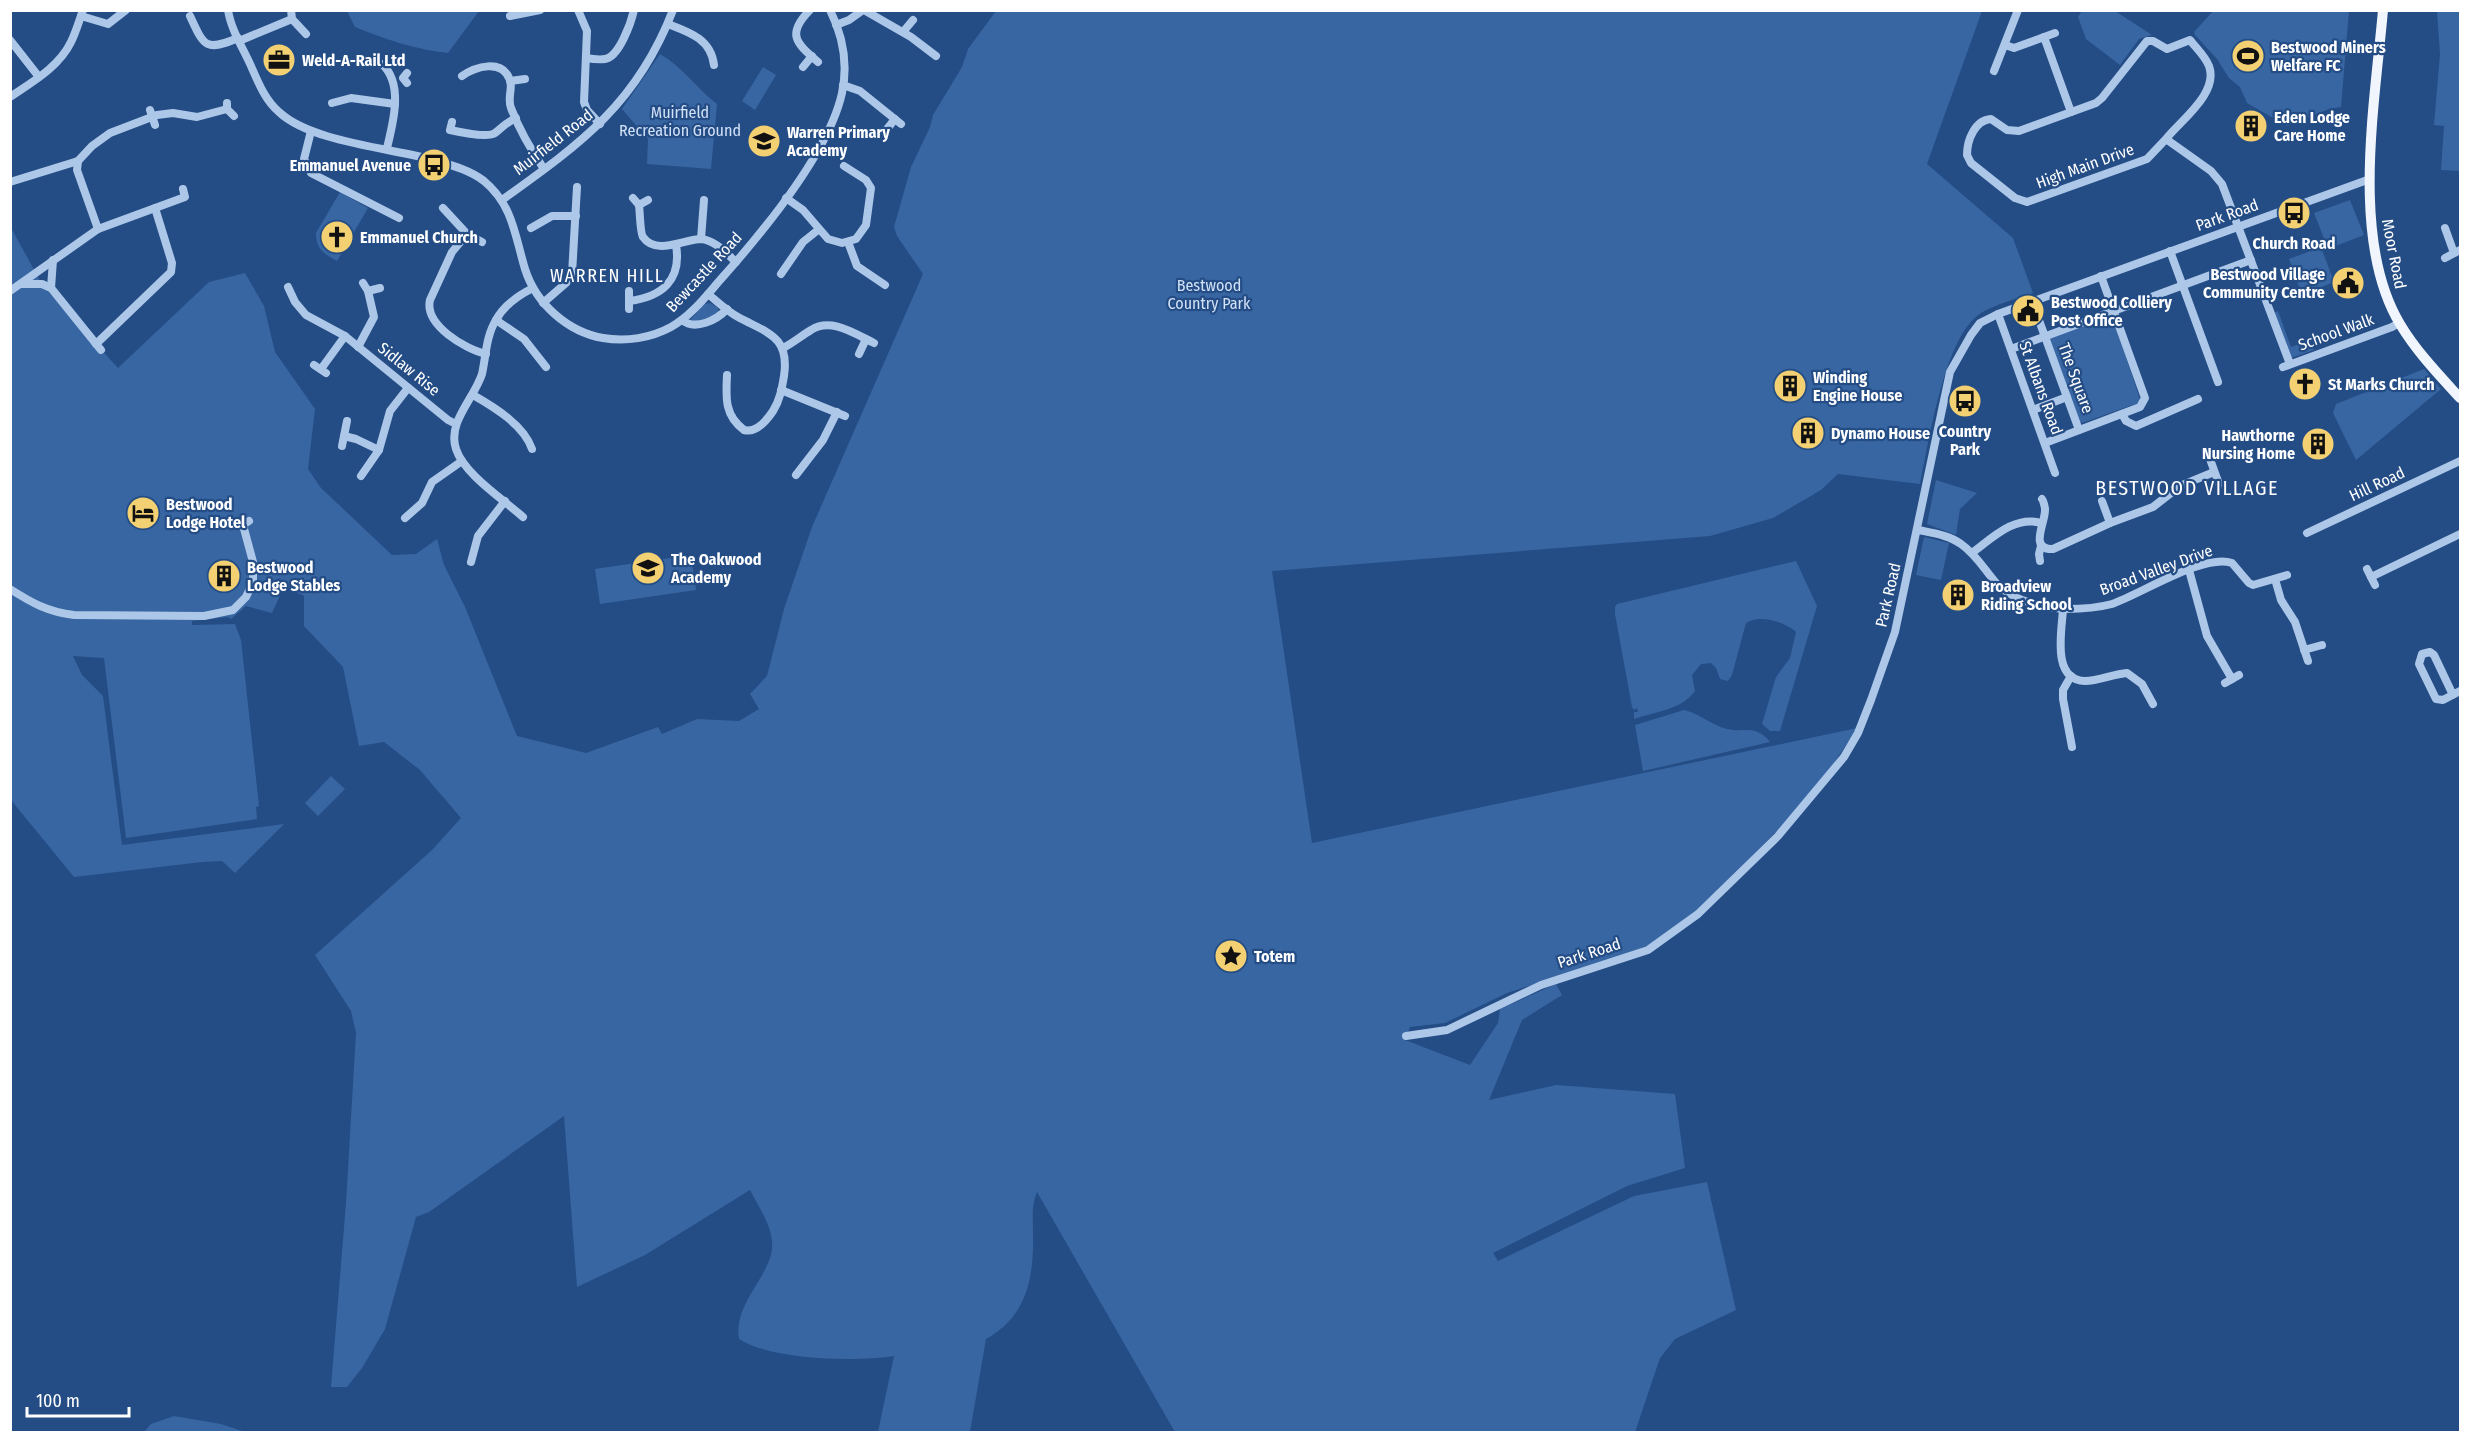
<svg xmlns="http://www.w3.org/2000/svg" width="2471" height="1443" font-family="'Fira Sans Condensed',sans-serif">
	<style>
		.green { fill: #3866a2 }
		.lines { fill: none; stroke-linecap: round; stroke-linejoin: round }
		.minor { stroke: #adc7e8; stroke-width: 8 }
		.major { stroke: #f0f5fe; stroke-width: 10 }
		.labels { text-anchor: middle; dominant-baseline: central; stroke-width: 4.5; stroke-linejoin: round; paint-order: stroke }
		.poi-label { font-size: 16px; font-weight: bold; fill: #fff; stroke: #244c85; text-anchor: start }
		.park-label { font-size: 16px; fill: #d1e1f7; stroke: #244c85 }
		.street-label { font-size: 16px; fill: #fff; stroke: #244c85 }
		.neighbourhood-label { font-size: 18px; letter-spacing: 1.5px; fill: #fff; stroke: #244c85 }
		.quarter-label { font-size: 20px; letter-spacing: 1.5px; fill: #fff; stroke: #244c85 }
	</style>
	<rect width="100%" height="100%" fill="#244c85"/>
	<!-- green -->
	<g class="green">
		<polygon points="2214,10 2349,11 2341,107 2329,109 2287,126 2247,103 2240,87 2229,78 2217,59 2195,35 2194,32"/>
		<path d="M347 11H479L448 53C416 50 385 39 355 27Z"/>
		<path d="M996 11H1982L1927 164 2013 238 2033 293C2016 299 1996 304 1981 313 1944 336 1929 442 1920 484L1838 474 1821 490 1773 518 1710 536 1272 571 1312 843 1857 728 1827 774 1790 818 1695 912 1649 945 1602 962 1507 993 1445 1023 1410 1027 1405 1040 1470 1065 1498 1023 1500 1009 1556 984 1562 995 1522 1020 1489 1100 1556 1085 1675 1094 1685 1168 1627 1186 1493 1253 1498 1261 1634 1196 1707 1182 1736 1310 1675 1339 1660 1358 1635 1432H1175L1037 1192C1031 1206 1033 1219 1033 1234 1034 1278 1027 1316 986 1339L970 1432H878L894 1356C857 1362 770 1360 739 1339 733 1301 775 1273 772 1242 771 1224 758 1206 750 1190L645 1255 577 1287 564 1116 429 1212 416 1217 385 1329 362 1368 347 1387H331L346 1203 356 1033 351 1011 315 955 432 850 461 818 420 770 384 742 359 746 343 667 304 626V596L284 587 272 613 246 606 231 619 228 617 192 621V625L235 624 241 640 259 806 256 807 257 819 126 838 104 658 73 656 82 675 103 696 122 845 284 824 235 873 222 861 202 862 74 877 11 800 10 226 43 286 118 368 209 282 245 273 264 306 275 352 315 409 308 469 321 488 392 555 416 554 437 539 444 565 465 607 517 736 586 753 658 727 662 734 697 719 739 721 759 709 750 694 767 676 784 609 812 527 923 274 897 236 894 227 911 167 930 127 933 115 962 67 968 49Z"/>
		<polygon points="2082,11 2115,11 2152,35 2139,39 2120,65 2086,39 2078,17"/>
		<polygon points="2437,11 2460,11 2460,171 2441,170 2444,126 2434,125 2440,54"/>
		<path d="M660 54C682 66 696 88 717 104L711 169 647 164 648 139 622 109Z"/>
		<polygon points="763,67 776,75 755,110 742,101"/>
		<path d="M340 192 368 208 337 261C324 254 316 249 316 233Z"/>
		<polygon points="2350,200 2364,235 2328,249 2314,213"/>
		<polygon points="2321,247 2334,282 2302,295 2289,259"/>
		<polygon points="710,303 717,307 719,311 716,315 694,322 690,320 704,304"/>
		<polygon points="2278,311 2291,347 2310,340 2314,350 2291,358 2274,313"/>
		<polygon points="2109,315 2117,331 2140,399 2138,403 2082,423 2078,420 2048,339"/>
		<polygon points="2424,369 2441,389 2356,460 2333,413 2336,404"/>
		<polygon points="1936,480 1977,493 1960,509 1956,535 1927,524"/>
		<polygon points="1924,537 1949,543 1941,580 1916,575"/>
		<polygon points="691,555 696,590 600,604 595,569"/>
		<path d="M1796 561 1817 606 1780 731H1770L1762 724 1776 677 1790 658 1796 632C1785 622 1760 614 1746 623L1732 675 1728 681 1720 679 1716 668 1711 663 1701 664 1692 675 1695 691C1682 710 1654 712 1634 719V712H1638L1637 708 1634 710 1632 707 1615 614V607L1617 604Z"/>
		<path d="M1684 710C1699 713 1711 725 1727 729 1745 733 1756 724 1770 742L1643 771 1635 725Z"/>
		<polygon points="331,776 345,789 318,816 305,803"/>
		<polygon points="174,1416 221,1424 245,1432 144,1432 151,1424"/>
	</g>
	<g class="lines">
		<!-- minor -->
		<g class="minor">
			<path d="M228 10C231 30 243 48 251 66 258 82 265 100 279 112 311 142 390 148 434 160 451 165 470 170 484 181 513 205 515 236 525 269 536 304 568 332 603 338 626 342 651 338 671 327 691 316 706 296 721 279 762 233 829 152 842 93 848 65 843 36 830 10"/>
			<polyline points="291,10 292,19 306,34"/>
			<polyline points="578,10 587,31 584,102 587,110 600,124"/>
			<path d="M810 10C786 34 796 43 818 62"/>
			<polyline points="864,10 911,37 936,56"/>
			<polyline points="81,16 108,24 126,10"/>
			<path d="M190 16C204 46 205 52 238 38"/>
			<polyline points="510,16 540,10"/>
			<path d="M668 24C689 32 711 39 714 65"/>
			<polyline points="836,25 849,20 863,10"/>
			<polyline points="903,32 913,20"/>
			<polyline points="2044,37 2071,112"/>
			<polyline points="10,40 39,77"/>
			<polyline points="239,41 292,19"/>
			<polyline points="2005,45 2014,48 2055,33"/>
			<path d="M586 58C592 59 599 60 605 59 619 57 631 23 634 10"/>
			<path d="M368 63 382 64C404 84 393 123 387 148"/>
			<polyline points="803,67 812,56"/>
			<polyline points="1994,71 2018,10"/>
			<polyline points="407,73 403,78 407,83"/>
			<path d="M462 76C475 67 502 58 510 80 513 89 507 98 511 108 519 129 531 150 544 169"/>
			<polyline points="510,81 525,79"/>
			<polyline points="843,85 860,91 901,124"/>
			<path d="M10 97C32 82 59 67 71 42 76 32 79 21 83 10"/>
			<polyline points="227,103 227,109 234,116"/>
			<polyline points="332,103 351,98 395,104"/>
			<polyline points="150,110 155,125"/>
			<path d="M452 122 450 130C459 132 488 138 495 133 504 126 504 124 516 118"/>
			<polyline points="887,129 895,119"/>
			<polyline points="311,131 304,159 311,173 399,218"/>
			<path d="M2166 139 2147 159 2027 202 2015 198 1971 163 1967 155C1967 140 1975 120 1991 119L2007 130 2019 131 2096 103 2102 98 2147 41H2153L2167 49 2190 40C2196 48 2205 56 2209 66 2219 93 2181 120 2166 139L2211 171 2222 184 2290 364"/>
			<polyline points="78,161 77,170 98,229"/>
			<polyline points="10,182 78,161 92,146 110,133 157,115 173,113 197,117 227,109"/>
			<polyline points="633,198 639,205 648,200"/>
			<polyline points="786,198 803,210 828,239 842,243 856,239 866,225 871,188 866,180 844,166"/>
			<path d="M502 200C580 144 637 104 673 10"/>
			<path d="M639 205C640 212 640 233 643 237 656 256 685 239 701 239 715 240 727 254 736 262"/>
			<polyline points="443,208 467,234 482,242"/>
			<polyline points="531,228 552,216 576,216"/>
			<polyline points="2445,228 2454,253"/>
			<path d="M467 234 452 252 430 300C424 325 465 349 486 354"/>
			<polyline points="701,239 704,200"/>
			<polyline points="848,242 857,266 885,285"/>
			<polyline points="2170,251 2218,382"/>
			<polyline points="2445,258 2460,250"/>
			<polyline points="53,260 51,288 101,350"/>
			<polyline points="781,274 803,242 818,230"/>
			<polyline points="22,284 42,284 51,288"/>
			<polyline points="288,287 295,302 306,315 345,336 448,420 456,424"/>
			<polyline points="10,291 98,229 185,197 183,189"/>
			<polyline points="368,291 380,288"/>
			<path d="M708 294C718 302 727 311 738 317 767 333 790 336 784 376 782 388 780 400 773 411 767 420 756 433 744 430 724 415 726 397 727 375"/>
			<path d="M629 301C662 297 682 280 676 245"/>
			<polyline points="2032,301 2079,430"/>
			<polyline points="543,303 566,283 572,274 577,187"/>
			<polyline points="629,309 629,291"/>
			<polyline points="1998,314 2055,473"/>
			<polyline points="496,320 524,339 546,367"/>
			<path d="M682 320C695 331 717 320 727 309"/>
			<polyline points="96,344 171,272 172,263 155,208"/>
			<polyline points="358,347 374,317 368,291 363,283"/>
			<path d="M783 348C793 343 801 336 811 330 831 317 855 334 874 343"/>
			<polyline points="2011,349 2251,260"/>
			<polyline points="859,354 866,339"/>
			<polyline points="314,365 326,373"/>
			<polyline points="2283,367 2392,327 2399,323"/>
			<polyline points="321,369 345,336"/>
			<polyline points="781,390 845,416"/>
			<path d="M473 395C494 407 524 425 532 449"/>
			<polyline points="2033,410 2067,397"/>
			<polyline points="2122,414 2126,421 2136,426 2198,399"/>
			<polyline points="344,436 356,439 379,450"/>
			<polyline points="2045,443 2140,407 2145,398 2101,276"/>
			<polyline points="342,446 347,421"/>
			<polyline points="2210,459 2219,484"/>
			<polyline points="796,475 823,440 837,412"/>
			<polyline points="361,476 379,450 390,411 408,388"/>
			<path d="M2042 499C2043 500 2045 507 2045 509 2046 522 2028 550 2053 549L2110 523 2153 507 2180 486 2214 472"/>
			<polyline points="2102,501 2110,523"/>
			<path d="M523 517C503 499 464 474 456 449 447 422 474 399 482 374 486 356 486 336 496 320 504 305 517 296 533 288"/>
			<polyline points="405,518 422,503 432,482 462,461"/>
			<path d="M1918 530C1932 533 1949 535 1961 544 1977 555 1985 571 1998 585 2014 601 2044 608 2066 609 2082 609 2097 608 2112 604 2141 594 2204 553 2232 563L2249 583 2253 585 2287 575"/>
			<polyline points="2307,533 2460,461"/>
			<path d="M1972 553C1992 538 2015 515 2041 523"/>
			<polyline points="2040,561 2039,554 2041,546"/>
			<polyline points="471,562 478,536 505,501"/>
			<polyline points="2367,569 2375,585"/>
			<polyline points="2189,570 2207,636 2232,679"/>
			<polyline points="2371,577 2460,534"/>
			<polyline points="2275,579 2281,600 2295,622 2308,661"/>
			<path d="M10 589C32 603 48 612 74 615L204 616 233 610 246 597 253 582V562L243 525 249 521"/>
			<path d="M2063 609C2062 630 2051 680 2085 681 2099 681 2113 674 2127 673L2142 684 2153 704"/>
			<polyline points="2304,650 2322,645"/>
			<polyline points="2071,676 2063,690 2063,699 2072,747"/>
			<polyline points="2225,683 2239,675"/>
			<polyline points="2453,695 2434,655 2430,652 2422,654 2419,664 2436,699 2443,700 2460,691"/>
			<polyline points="1406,1036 1447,1030 1541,985 1648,950 1698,914 1778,836 1844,757 1858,733 1871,700 1895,632 1950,372 1971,335 1980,323 1998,314 2370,179"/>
		</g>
		<!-- major -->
		<path class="major" d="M2383 10C2375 103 2350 241 2400 324 2416 351 2439 375 2460 398"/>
	</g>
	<!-- icons -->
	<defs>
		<g id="stadium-disc" transform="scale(1.725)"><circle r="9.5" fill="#f3d071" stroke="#244c85"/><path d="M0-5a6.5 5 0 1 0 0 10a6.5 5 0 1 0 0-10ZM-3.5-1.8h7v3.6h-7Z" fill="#111"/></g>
		<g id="office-disc" transform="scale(1.725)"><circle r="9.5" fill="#f3d071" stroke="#244c85"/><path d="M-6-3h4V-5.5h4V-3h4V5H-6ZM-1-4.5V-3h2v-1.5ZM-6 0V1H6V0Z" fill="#111"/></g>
		<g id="building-disc" transform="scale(1.725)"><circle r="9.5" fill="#f3d071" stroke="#244c85"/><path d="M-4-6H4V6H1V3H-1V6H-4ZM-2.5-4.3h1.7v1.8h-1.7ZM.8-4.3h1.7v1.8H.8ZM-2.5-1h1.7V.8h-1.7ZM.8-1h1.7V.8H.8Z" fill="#111"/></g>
		<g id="school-disc" transform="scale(1.725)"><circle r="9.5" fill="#f3d071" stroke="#244c85"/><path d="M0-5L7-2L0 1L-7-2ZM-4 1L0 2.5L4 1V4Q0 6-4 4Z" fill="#111"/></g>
		<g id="bus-disc" transform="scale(1.725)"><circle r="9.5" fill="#f3d071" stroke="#244c85"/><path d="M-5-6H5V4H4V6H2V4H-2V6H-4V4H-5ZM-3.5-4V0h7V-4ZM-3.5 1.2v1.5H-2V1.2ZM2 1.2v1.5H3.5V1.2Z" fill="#111"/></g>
		<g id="church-disc" transform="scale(1.725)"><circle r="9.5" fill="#f3d071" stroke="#244c85"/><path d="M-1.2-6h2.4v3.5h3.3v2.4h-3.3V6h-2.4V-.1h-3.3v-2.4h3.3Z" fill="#111"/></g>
		<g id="civic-disc" transform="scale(1.725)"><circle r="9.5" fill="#f3d071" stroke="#244c85"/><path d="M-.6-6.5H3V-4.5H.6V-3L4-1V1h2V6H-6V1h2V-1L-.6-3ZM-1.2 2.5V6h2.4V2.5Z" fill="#111"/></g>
		<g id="hotel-disc" transform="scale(1.725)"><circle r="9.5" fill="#f3d071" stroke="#244c85"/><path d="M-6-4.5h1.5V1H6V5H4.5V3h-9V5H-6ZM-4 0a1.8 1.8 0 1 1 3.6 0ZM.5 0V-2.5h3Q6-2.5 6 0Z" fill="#111"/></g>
		<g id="sight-disc" transform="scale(1.725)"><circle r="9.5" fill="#f3d071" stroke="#244c85"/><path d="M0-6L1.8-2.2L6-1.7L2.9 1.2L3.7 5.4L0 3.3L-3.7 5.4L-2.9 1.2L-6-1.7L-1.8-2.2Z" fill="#111"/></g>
	</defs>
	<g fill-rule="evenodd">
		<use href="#stadium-disc" x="2248" y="56"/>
		<use href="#office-disc" x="279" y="60"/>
		<use href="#building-disc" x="2251" y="126"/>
		<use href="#school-disc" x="764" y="141"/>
		<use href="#bus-disc" x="434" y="165"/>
		<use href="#bus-disc" x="2294" y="213"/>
		<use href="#church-disc" x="337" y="237"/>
		<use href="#civic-disc" x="2348" y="283"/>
		<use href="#civic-disc" x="2028" y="311"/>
		<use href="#church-disc" x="2305" y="384"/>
		<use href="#building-disc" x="1790" y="386"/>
		<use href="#bus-disc" x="1965" y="401"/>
		<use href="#building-disc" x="1808" y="433"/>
		<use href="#building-disc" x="2318" y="444"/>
		<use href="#hotel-disc" x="143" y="513"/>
		<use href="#school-disc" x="648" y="568"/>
		<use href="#building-disc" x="224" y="576"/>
		<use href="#building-disc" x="1958" y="595"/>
		<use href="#sight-disc" x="1231" y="956"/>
	</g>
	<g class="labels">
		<!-- poi labels -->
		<g class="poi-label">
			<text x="2271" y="47">Bestwood Miners<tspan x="2271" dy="18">Welfare FC</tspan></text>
			<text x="302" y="60">Weld-A-Rail Ltd</text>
			<text x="2274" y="117">Eden Lodge<tspan x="2274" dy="18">Care Home</tspan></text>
			<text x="787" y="132">Warren Primary<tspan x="787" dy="18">Academy</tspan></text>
			<text x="411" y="165" text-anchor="end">Emmanuel Avenue</text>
			<text x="360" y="237">Emmanuel Church</text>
			<text x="2294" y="243" text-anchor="middle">Church Road</text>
			<text x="2325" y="274" text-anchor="end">Bestwood Village<tspan x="2325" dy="18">Community Centre</tspan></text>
			<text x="2051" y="302">Bestwood Colliery<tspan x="2051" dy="18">Post Office</tspan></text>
			<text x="1813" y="377">Winding<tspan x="1813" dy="18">Engine House</tspan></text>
			<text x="2328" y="384">St Marks Church</text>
			<text x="1965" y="431" text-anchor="middle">Country<tspan x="1965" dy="18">Park</tspan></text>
			<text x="1831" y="433">Dynamo House</text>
			<text x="2295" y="435" text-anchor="end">Hawthorne<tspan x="2295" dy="18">Nursing Home</tspan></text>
			<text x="166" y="504">Bestwood<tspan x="166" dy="18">Lodge Hotel</tspan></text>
			<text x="671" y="559">The Oakwood<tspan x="671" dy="18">Academy</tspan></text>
			<text x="247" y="567">Bestwood<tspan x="247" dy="18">Lodge Stables</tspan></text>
			<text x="1981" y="586">Broadview<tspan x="1981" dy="18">Riding School</tspan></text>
			<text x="1254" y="956">Totem</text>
		</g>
		<!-- park labels -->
		<g class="park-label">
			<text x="680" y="112">Muirfield<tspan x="680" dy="18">Recreation Ground</tspan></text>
			<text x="1209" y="285">Bestwood<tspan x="1209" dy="18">Country Park</tspan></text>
		</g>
		<!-- street labels -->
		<g class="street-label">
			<text transform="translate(553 142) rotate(-38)">Muirfield Road</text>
			<text transform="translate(2085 166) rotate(-20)">High Main Drive</text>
			<text transform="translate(2227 215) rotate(-20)">Park Road</text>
			<text transform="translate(2394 254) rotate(79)">Moor Road</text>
			<text transform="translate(704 272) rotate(-47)">Bewcastle Road</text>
			<text transform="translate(2336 332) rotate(-20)">School Walk</text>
			<text transform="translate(409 369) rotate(39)">Sidlaw Rise</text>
			<text transform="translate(2076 378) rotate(70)">The Square</text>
			<text transform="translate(2041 388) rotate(70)">St Albans Road</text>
			<text transform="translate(2377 484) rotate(-25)">Hill Road</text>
			<text transform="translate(2156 570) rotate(-20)">Broad Valley Drive</text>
			<text transform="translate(1888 595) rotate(-77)">Park Road</text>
			<text transform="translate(1589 953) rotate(-18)">Park Road</text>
		</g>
		<!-- neighbourhood labels -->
		<g class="neighbourhood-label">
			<text x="607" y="276">WARREN HILL</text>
		</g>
		<!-- quarter labels -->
		<g class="quarter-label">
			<text x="2187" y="488">BESTWOOD VILLAGE</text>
		</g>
	</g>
	<!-- border -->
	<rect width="2471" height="1443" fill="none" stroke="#ffffff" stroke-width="24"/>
	<!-- scale -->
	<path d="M27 1407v9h102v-9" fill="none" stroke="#ffffff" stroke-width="3"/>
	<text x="36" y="1407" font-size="18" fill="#ffffff" stroke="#244c85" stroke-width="4.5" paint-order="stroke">100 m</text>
</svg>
